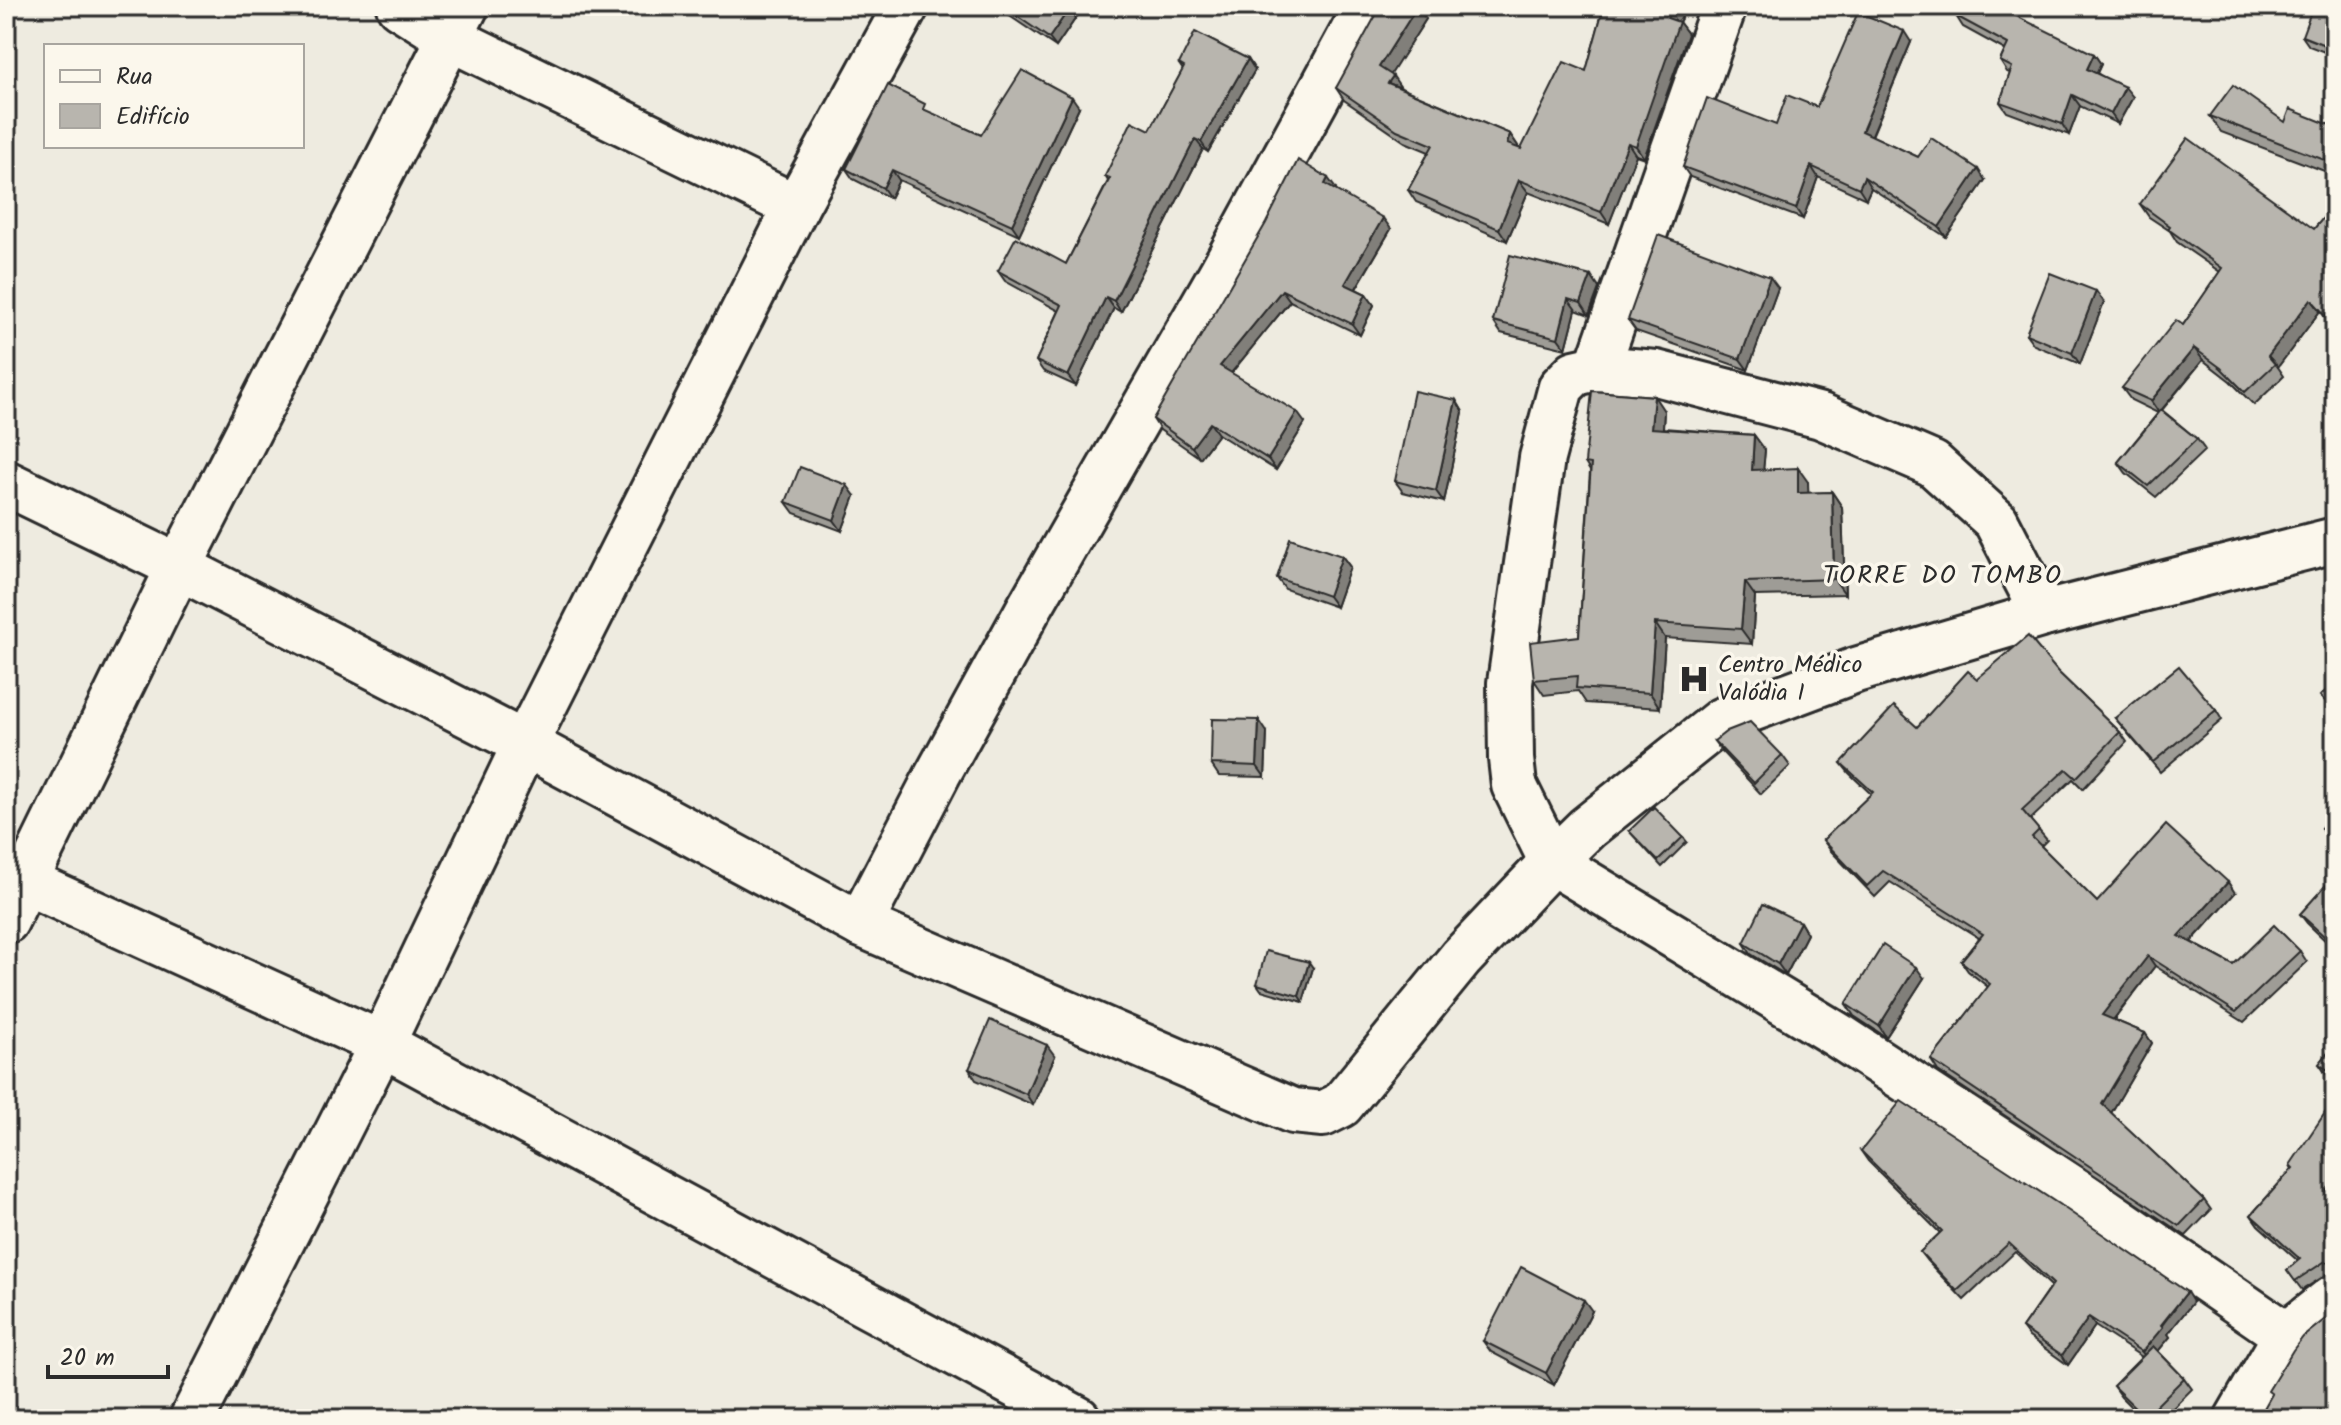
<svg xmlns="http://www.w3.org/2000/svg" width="2341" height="1425" font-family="Kalam,sans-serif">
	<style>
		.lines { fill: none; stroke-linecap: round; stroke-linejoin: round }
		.minor-casing { stroke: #2b2b2b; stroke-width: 50 }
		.minor { stroke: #fbf7ec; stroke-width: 44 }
		.wall { fill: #9e9c96; stroke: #2b2b2b; stroke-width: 2 }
		.shaded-wall { fill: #817f7a; stroke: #2b2b2b; stroke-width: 2 }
		.building { fill: #b8b5ae; stroke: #2b2b2b; stroke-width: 2 }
		.labels { text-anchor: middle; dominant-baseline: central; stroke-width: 7; stroke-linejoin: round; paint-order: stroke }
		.poi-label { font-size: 24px; fill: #2b2b2b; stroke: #fbf7ec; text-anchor: start }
		.neighbourhood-label { font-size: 26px; letter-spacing: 2px; fill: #2b2b2b; stroke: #fbf7ec }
	</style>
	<rect width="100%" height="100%" fill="#eeebe0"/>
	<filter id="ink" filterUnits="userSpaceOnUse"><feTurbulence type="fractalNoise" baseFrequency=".0125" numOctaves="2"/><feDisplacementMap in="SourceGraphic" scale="16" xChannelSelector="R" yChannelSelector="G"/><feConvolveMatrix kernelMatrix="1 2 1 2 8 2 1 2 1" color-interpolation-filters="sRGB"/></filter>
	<g filter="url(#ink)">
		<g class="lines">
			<!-- minor casing -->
			<g class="minor-casing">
				<g id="minor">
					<polyline points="399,6 450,38 796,207"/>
					<polyline points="1597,368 1724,6"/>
					<polyline points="6,483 179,567 525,744 860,924 1293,1111 1323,1114 1341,1105 1461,958 1552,862 1587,828 1722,720 1856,670 2044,614 2335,540"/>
					<polyline points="2044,614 1996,521 1933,464 1821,416 1656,373 1597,368 1575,373 1561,387 1542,458 1510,683 1511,759 1514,785 1552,862 1839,1036 2081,1194 2286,1335"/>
					<polyline points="6,873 382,1044 1078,1419"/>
					<polyline points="6,921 179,567 466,6"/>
					<polyline points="860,924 938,774 1028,610 1222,272 1367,6"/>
					<polyline points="192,1419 382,1044 525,744 796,207 906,6"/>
					<polyline points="2237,1419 2286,1335 2335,1296"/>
				</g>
			</g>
			<!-- minor -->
			<use href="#minor" class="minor"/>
		</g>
		<!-- wall -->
		<g class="wall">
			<polygon points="999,6 1084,6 1056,47 1002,11"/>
			<polygon points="1604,6 1688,6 1679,22 1688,34 1644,158 1636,155 1609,224 1528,192 1507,241 1416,202 1408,190 1429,152 1405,142 1344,100 1336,88 1417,7 1426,19 1390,74 1401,88 1510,134 1518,146 1517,147 1521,149 1586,71"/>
			<polygon points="2335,6 2335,56 2309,46 2302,36"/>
			<polygon points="1956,16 2094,54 2101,64 2097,73 2133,97 2118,124 2080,106 2069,135 2007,112 2000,102 2010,73 2007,72 2000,61 2005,50 1963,27"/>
			<polygon points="1911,42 1872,136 1918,157 1985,180 1946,237 1871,188 1866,199 1818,177 1803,219 1690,177 1683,167 1817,107"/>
			<polygon points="1248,59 1255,70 1208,152 1203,149 1121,312 1114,308 1076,386 1043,371 1036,361 1059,311 1005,281 998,271 1066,264 1108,181 1105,176 1150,130 1183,70 1179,64"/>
			<polygon points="1079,107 1019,235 899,180 890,198 853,179 846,169 931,113 981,135"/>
			<polygon points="2210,116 2335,127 2335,175 2221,132"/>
			<polygon points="1336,189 1335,190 1391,229 1356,289 1366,294 1374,305 1360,335 1290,301 1231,373 1305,423 1276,470 1218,434 1200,458 1160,430 1153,419"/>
			<polygon points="2140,204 2314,229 2335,204 2335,329 2320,311 2278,367 2284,376 2254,405 2230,381 2203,360 2162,410 2197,439 2205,450 2156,497 2126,473 2118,462 2158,413 2131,400 2122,388 2183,325 2220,272 2177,242 2170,231 2149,217"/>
			<polygon points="1599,288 1589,315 1576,310 1566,349 1501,333 1493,321"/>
			<polygon points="1778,288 1748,370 1636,331 1628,320"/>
			<polygon points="2104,302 2080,364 2034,345 2026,334"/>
			<polygon points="1456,400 1463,412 1444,502 1403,492 1395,481"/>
			<polygon points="1664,411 1663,428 1754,435 1765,450 1763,469 1808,482 1808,493 1832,492 1842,507 1845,594 1755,596 1752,644 1665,638 1660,708 1586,703 1578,691 1544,695 1534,680 1579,636 1590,471 1585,463"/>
			<polygon points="855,496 842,531 794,513 786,502"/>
			<polygon points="1342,556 1350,567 1336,607 1285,589 1277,578"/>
			<polygon points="2058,672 2120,732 2127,742 2083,789 2073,779 2030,820 2047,840 2041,846 2097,902 2235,893 2191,942 2233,965 2300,951 2307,962 2244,1022 2155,966 2114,1020 2145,1033 2152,1043 2111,1113 2204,1200 2211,1210 2186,1236 1938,1071 1931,1060 1988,987 1968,971 1961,961 1979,938 1890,882 1875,897 1831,851 1823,840 1871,794 1849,773 1841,763 1917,727 1977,679"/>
			<polygon points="2216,710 2222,720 2160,772 2115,718"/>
			<polygon points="1267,732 1265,777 1219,776 1211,764"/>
			<polygon points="1714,741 1782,755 1790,766 1761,794 1722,752"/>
			<polygon points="2335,813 2335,845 2327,838 2321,828"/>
			<polygon points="1629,831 1683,837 1687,842 1662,867"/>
			<polygon points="2335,875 2335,950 2307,923 2300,914"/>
			<polygon points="1800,922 1807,934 1786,975 1751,954 1744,943"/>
			<polygon points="1313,968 1303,1002 1261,990 1257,984"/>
			<polygon points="1924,978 1886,1037 1854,1016 1846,1004"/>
			<polygon points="2335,1044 2335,1080 2326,1074 2319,1064"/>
			<polygon points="1055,1056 1033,1105 976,1080 969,1069"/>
			<polygon points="1861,1151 2193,1302 2168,1334 2170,1337 2158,1351 2184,1378 2192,1389 2162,1419 2143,1419 2121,1397 2113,1386 2142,1357 2095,1326 2068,1365 2029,1337 2022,1328 2051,1286 2015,1252 1964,1300 1927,1261 1920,1252 1940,1233 1868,1161"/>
			<polygon points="2290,1165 2335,1202 2335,1272 2331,1272 2302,1290 2287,1270 2298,1261 2258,1225 2251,1215 2292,1169"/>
			<polygon points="1592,1311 1554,1385 1491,1352 1483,1341"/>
		</g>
		<!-- shaded-wall -->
		<g class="shaded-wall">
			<polygon points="1071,6 1084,6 1056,47 1049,38"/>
			<polygon points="1673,6 1688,6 1679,22 1688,34 1644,158 1636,146 1667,18"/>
			<polygon points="1417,7 1426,19 1388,79 1379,67"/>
			<polygon points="1904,31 1911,42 1869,142 1862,131"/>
			<polygon points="2094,54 2101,64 2094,79 2087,69"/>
			<polygon points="1248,59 1255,70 1208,152 1201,142"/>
			<polygon points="1393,76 1401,88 1388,83"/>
			<polygon points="2125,87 2133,97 2118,124 2111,114"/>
			<polygon points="2072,95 2080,106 2069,135 2062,124"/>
			<polygon points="1072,97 1079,107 1019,235 1012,225"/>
			<polygon points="1510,134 1518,146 1515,156 1507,144"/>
			<polygon points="1195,139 1203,149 1121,312 1114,301"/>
			<polygon points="1628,143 1636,155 1609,224 1601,212"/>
			<polygon points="1811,166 1818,177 1803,219 1796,209"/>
			<polygon points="1978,169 1985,180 1946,237 1939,227"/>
			<polygon points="892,170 899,180 890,198 883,188"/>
			<polygon points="1864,177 1871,188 1866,199 1859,188"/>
			<polygon points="1328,178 1336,189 1332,195 1325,184"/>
			<polygon points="1519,180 1528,192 1507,241 1499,229"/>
			<polygon points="1383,218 1391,229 1352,295 1345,284"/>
			<polygon points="1591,276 1599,288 1589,315 1581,303"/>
			<polygon points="1770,277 1778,288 1748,370 1740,359"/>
			<polygon points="1282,290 1290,301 1228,377 1220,366"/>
			<polygon points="2096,291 2104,302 2080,364 2072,353"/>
			<polygon points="1366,294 1374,305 1360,335 1352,324"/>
			<polygon points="1106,297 1114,308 1076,386 1068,376"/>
			<polygon points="1568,299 1576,310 1566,349 1558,338"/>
			<polygon points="2311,299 2320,311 2278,367 2268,356"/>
			<polygon points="2194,348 2203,360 2159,413 2151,401"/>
			<polygon points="1654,396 1664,411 1662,442 1651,428"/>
			<polygon points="1456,400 1463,412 1444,502 1436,491"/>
			<polygon points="1297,412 1305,423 1276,470 1268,459"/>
			<polygon points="1210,423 1218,434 1200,458 1192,447"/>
			<polygon points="1754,435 1765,450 1762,484 1752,470"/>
			<polygon points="1798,468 1808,482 1809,508 1798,493"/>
			<polygon points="847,485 855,496 842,531 834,520"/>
			<polygon points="1832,492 1842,507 1845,594 1834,579"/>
			<polygon points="1342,556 1350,567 1336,607 1328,596"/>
			<polygon points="1745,582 1755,596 1752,644 1741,629"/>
			<polygon points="1655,623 1665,638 1660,708 1650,693"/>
			<polygon points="1259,720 1267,732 1265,777 1257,766"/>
			<polygon points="2228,882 2235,893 2187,946 2179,936"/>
			<polygon points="1800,922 1807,934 1786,975 1778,964"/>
			<polygon points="2148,956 2155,966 2109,1025 2102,1015"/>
			<polygon points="1309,962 1313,968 1303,1002 1299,996"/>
			<polygon points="1916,967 1924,978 1886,1037 1879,1026"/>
			<polygon points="2145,1033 2152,1043 2110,1115 2102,1104"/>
			<polygon points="1047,1045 1055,1056 1033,1105 1026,1094"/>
			<polygon points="2335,1179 2335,1198 2333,1200 2326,1191"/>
			<polygon points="2187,1292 2193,1302 2168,1334 2170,1337 2149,1362 2142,1352"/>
			<polygon points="1584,1300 1592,1311 1554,1385 1546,1373"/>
			<polygon points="2089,1317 2095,1326 2068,1365 2062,1355"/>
		</g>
		<!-- building -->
		<g class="building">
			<polygon points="1002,6 1071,6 1049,38"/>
			<polygon points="1381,6 1417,7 1379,67 1393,76 1388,83 1510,134 1507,144 1521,149 1564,62 1586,71 1604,6 1673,6 1667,18 1679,22 1636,146 1628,143 1601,212 1519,180 1499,229 1408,190 1433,145 1397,130 1336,88"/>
			<polygon points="1961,6 1996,6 2094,54 2087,69 2125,87 2111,114 2072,95 2062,124 2000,102 2012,67 2000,61 2008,44 1956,16"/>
			<polygon points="2313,6 2335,6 2335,49 2302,36"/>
			<polygon points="1858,12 1904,31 1862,131 1918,157 1931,138 1978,169 1939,227 1864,177 1859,188 1811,166 1796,209 1683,167 1707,98 1776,125 1787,95 1817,107"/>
			<polygon points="1195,32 1248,59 1201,142 1195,139 1114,301 1106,297 1068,376 1036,361 1062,305 998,271 1016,237 1066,264 1110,178 1105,176 1132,121 1150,130 1184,67 1179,64"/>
			<polygon points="1022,70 1072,97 1012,225 892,170 883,188 846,169 888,85 925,104 923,109 981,135"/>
			<polygon points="2233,85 2285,122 2290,109 2335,127 2335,164 2210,116"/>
			<polygon points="2188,138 2314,229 2335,204 2335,326 2311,299 2268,356 2275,364 2245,392 2221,368 2194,348 2151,401 2122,388 2176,320 2183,325 2222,268 2168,229 2170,226 2140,204"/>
			<polygon points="1298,160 1328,178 1325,184 1383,218 1345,284 1366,294 1352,324 1282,290 1220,366 1297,412 1268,459 1210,423 1192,447 1153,419 1266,223"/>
			<polygon points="1658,235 1770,277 1740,359 1628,320"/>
			<polygon points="1510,255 1591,276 1581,303 1568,299 1558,338 1493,321"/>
			<polygon points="2050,273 2096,291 2072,353 2026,334"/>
			<polygon points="2335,386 2335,399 2328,390"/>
			<polygon points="1414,391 1456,400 1436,491 1395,481"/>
			<polygon points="1592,391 1654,396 1651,428 1754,435 1752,470 1798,468 1798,493 1832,492 1834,579 1745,582 1741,629 1655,623 1650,693 1576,688 1577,676 1534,680 1530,642 1579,636 1591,464 1585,463"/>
			<polygon points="2161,410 2197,439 2148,486 2118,462"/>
			<polygon points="800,467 847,485 834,520 786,502"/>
			<polygon points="1290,538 1342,556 1328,596 1277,578"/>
			<polygon points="2028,636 2058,672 2120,732 2076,778 2066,769 2022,810 2039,830 2032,837 2097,902 2166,825 2228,882 2179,936 2233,965 2274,925 2300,951 2236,1012 2148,956 2102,1015 2145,1033 2102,1104 2204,1200 2179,1226 1931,1060 1990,984 1961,961 1983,934 1883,871 1867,886 1823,840 1873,792 1841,763 1894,706 1917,727 1968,671 1977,679"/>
			<polygon points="2179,666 2216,710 2153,762 2115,718"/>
			<polygon points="2335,682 2335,711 2320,696"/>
			<polygon points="1212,719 1259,720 1257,766 1211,764"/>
			<polygon points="1750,722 1782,755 1754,783 1714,741 1727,731"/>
			<polygon points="1654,807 1683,837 1658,861 1629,831"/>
			<polygon points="2335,813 2335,842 2321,828"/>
			<polygon points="2335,875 2335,946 2300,914"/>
			<polygon points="1763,904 1800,922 1778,964 1744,943"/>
			<polygon points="1883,945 1916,967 1879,1026 1846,1004"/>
			<polygon points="1266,951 1309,962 1299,996 1257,984"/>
			<polygon points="990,1020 1047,1045 1026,1094 969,1069"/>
			<polygon points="2335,1044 2335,1075 2319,1064"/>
			<polygon points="1901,1101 2060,1205 2187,1292 2161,1325 2163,1327 2142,1352 2089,1317 2062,1355 2022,1328 2053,1284 2009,1243 1957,1291 1920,1252 1942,1231 1861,1151"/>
			<polygon points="2327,1110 2335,1113 2335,1179 2326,1191 2335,1202 2335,1263 2324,1262 2295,1281 2287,1270 2300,1259 2251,1215 2293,1168 2290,1165"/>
			<polygon points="1521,1267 1584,1300 1546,1373 1483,1341"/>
			<polygon points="2335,1311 2335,1419 2258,1419 2272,1394 2268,1391 2293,1350 2303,1337"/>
			<polygon points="2153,1346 2184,1378 2145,1417 2113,1386"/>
		</g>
	</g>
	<!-- icons -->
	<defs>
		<g id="hospital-bare" transform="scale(2.4)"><path d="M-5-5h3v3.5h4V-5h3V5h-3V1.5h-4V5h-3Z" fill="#2b2b2b" stroke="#fbf7ec" stroke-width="2.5" paint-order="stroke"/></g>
	</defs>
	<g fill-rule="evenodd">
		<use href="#hospital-bare" x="1694" y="679"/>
	</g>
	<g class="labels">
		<!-- poi labels -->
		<g class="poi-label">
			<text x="1718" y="665">Centro Médico<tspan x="1718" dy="28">Valódia I</tspan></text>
		</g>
		<!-- neighbourhood labels -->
		<g class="neighbourhood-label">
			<text x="1943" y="576">TORRE DO TOMBO</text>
		</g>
	</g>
	<!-- margin -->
	<rect width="2341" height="1425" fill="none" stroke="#fbf7ec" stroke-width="32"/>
	<rect x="16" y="16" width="2309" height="1393" fill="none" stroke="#2b2b2b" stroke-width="3" filter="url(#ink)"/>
	<!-- legend -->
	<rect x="44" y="44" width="260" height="104" fill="#fbf7ec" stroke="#a8a59f" stroke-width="2"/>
	<rect x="60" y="70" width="40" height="12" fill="#fbf7ec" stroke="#a8a59f" stroke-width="2"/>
	<text x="116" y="84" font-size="24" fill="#2b2b2b">Rua</text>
	<rect x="60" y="104" width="40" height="24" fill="#b8b5ae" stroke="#a8a59f" stroke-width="2"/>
	<text x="116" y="124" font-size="24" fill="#2b2b2b">Edifício</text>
	<!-- scale -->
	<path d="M48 1365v12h120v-12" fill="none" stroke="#2b2b2b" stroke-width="4"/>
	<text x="60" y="1365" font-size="24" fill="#2b2b2b" stroke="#fbf7ec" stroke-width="6" paint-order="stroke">20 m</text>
</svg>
